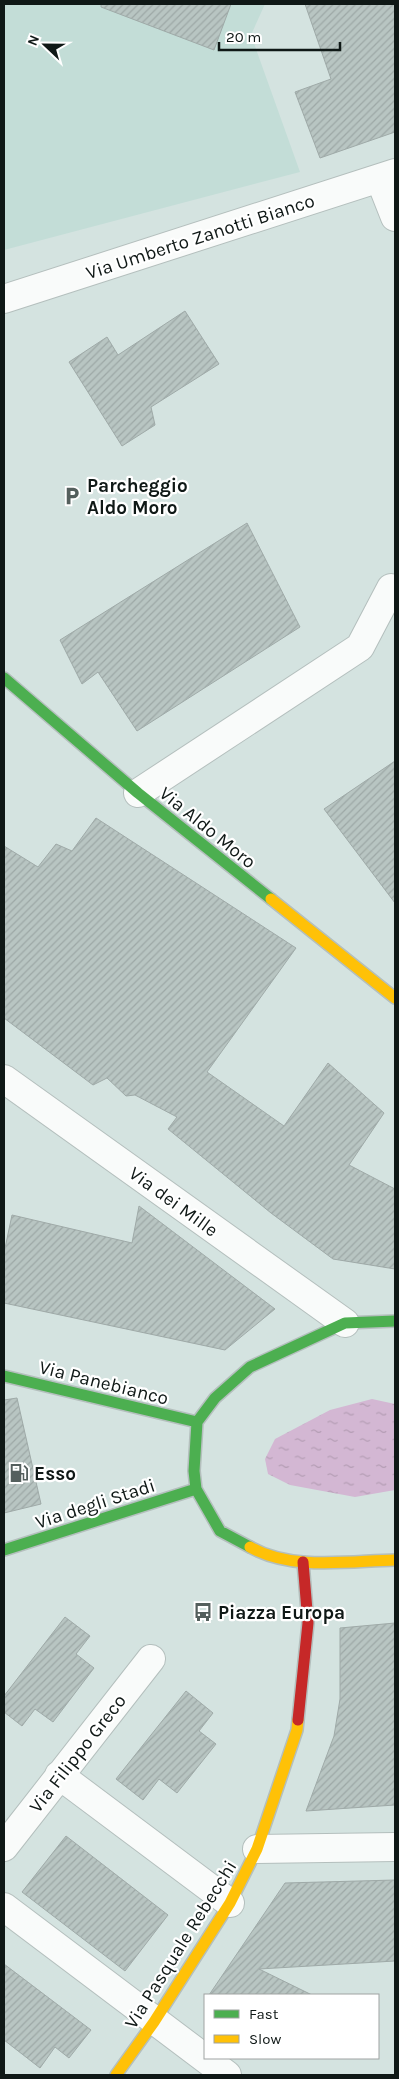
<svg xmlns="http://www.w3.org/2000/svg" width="399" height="2079" viewBox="0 0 399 2079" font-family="Karla,sans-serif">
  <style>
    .built { fill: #c3ddd7 }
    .water { fill: url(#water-ripples) }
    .building { fill: url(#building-hatch); stroke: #9faaa8 }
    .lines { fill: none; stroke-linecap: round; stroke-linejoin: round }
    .street-casing { stroke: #b4bfbd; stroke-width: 30 }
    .fast-casing { stroke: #b4bfbd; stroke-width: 14 }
    .slow-casing { stroke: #b4bfbd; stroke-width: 14 }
    .jam-casing { stroke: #b4bfbd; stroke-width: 14 }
    .street { stroke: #f9fbfa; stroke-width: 28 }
    .fast { stroke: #4caf50; stroke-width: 11 }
    .slow { stroke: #ffc107; stroke-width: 11 }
    .jam { stroke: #c62828; stroke-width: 11 }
    .labels { text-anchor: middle; stroke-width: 4.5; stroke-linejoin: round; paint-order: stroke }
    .street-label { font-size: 19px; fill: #0f1816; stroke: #fff }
    .poi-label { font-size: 19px; font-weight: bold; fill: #0f1816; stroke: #fff; text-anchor: start }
  </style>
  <defs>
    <pattern id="water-ripples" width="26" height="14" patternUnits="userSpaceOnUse" patternTransform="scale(1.25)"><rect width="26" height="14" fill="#d3b7d3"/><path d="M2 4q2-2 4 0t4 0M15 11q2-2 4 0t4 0" fill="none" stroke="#b49db4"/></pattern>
    <pattern id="building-hatch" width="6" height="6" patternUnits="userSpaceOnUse" patternTransform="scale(1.25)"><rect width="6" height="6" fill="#b8c5c2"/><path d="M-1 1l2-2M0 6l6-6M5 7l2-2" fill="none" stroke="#9da8a6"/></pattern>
  </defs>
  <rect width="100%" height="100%" fill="#d4e3e0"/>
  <!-- built -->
  <path class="built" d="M4 4H265L251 35 300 172 4 250Z"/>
  <!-- water -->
  <path class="water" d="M372 1399 395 1404V1490L355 1497 290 1485 268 1474 265 1459 275 1439 330 1410Z"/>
  <!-- building -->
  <path class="building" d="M101 4H231L214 50 101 7Z
    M305 4H395V132L320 158 295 92 331 79Z
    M185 311 219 364 151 407 155 425 122 446 69 362 107 337 118 355Z
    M247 523 300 627 137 731 98 672 82 684 60 640Z
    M395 761V903L324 809Z
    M96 818 296 948 207 1072 284 1126 328 1063 384 1113 349 1165 395 1189V1269L333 1259 271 1213 168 1129 177 1117 135 1095 126 1096 107 1078 93 1085 4 1018V846L38 867 56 844 72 851Z
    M139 1206 275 1309 225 1350 4 1303V1253L12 1215 132 1243Z
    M17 1398 41 1504 4 1513V1400Z
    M65 1617 90 1636 76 1654 94 1668 53 1722 35 1709 22 1726 4 1712V1696Z
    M395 1623V1805L306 1811 334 1736 340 1699V1628Z
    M186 1691 213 1713 199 1731 216 1744 177 1793 159 1779 143 1800 116 1779Z
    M66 1836 168 1915 125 1971 22 1892Z
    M395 1880V1961L259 1969 312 1995H209L285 1883Z
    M4 1964 91 2030 69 2058 55 2047 40 2068 4 2040Z"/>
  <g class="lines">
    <!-- street casing -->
    <g class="street-casing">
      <path id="street" d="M380 179 395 217
        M4 299 395 173
        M138 793 360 647 391 588 395 594
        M4 1079 345 1323
        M59 1775 230 1903
        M4 1847 151 1659
        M257 1849 395 1847
        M4 1907 227 2075"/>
    </g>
    <!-- fast casing -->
    <g class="fast-casing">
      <path id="fast" d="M4 678 138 793 271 899
        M4 1376 197 1422
        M250 1547 220 1531 196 1489 194 1471 197 1422 215 1398 250 1367 345 1323 395 1321
        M4 1550 196 1489"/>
    </g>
    <!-- slow casing -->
    <g class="slow-casing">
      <path id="slow" d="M271 899 395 998
        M250 1547C292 1571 349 1561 395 1560
        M116 2075 154 2022 230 1903 257 1849 297 1730 298 1720"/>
    </g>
    <!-- jam casing -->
    <g class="jam-casing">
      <path id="jam" d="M298 1720 308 1623 303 1562"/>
    </g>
    <!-- street -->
    <use href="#street" class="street"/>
    <!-- fast -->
    <use href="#fast" class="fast"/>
    <!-- slow -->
    <use href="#slow" class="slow"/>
    <!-- jam -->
    <use href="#jam" class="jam"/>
  </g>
  <!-- icons -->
  <defs>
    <g id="parking-bare" transform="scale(1.5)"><path d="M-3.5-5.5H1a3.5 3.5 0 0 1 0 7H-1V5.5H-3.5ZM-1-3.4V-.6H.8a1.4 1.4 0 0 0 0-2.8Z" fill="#545f5d" stroke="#fff" stroke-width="2.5" paint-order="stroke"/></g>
    <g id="fuel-bare" transform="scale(1.5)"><path d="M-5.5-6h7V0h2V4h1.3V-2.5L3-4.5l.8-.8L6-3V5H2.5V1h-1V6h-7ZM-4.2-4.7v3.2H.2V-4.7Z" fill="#545f5d" stroke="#fff" stroke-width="2.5" paint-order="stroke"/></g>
    <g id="bus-bare" transform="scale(1.5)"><path d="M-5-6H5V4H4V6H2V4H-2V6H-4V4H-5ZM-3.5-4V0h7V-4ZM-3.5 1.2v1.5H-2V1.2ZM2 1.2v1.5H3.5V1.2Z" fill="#545f5d" stroke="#fff" stroke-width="2.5" paint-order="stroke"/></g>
  </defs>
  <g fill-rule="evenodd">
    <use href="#parking-bare" x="72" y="496"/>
    <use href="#fuel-bare" x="19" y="1473"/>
    <use href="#bus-bare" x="203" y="1612"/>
  </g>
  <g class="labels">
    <!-- street labels -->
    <g class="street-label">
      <text transform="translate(200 236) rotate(-18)" y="7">Via Umberto Zanotti Bianco</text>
      <text transform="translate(208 827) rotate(39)" y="7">Via Aldo Moro</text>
      <text transform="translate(174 1201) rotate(36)" y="7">Via dei Mille</text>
      <text transform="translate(104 1382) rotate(14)" y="7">Via Panebianco</text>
      <text transform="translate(95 1503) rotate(-18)" y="7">Via degli Stadi</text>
      <text transform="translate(77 1753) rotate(-52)" y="7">Via Filippo Greco</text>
      <text transform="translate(180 1944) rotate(-58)" y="7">Via Pasquale Rebecchi</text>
    </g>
    <!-- poi labels -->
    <g class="poi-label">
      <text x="87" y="492">Parcheggio<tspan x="87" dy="22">Aldo Moro</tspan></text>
      <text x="34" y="1480">Esso</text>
      <text x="218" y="1619">Piazza Europa</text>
    </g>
  </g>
  <!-- border -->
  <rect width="399" height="2079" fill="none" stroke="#0f1816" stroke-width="10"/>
  <!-- legend -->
  <rect x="204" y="1994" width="175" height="65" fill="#ffffff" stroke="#9fa3a2"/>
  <rect x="214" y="2010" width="25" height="8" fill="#4caf50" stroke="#9fa3a2"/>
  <text x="249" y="2019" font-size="15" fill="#0f1816">Fast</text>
  <rect x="214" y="2035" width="25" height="8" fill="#ffc107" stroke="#9fa3a2"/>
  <text x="249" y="2044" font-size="15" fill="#0f1816">Slow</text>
  <!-- north arrow -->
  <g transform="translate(45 45) rotate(292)" stroke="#ffffff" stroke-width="4" paint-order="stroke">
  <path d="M0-4L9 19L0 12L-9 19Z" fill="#0f1816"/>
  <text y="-8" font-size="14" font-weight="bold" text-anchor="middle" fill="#0f1816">N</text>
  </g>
  <!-- scale -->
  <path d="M219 42v8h121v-8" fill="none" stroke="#0f1816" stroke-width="2.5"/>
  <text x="226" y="42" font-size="15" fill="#0f1816" stroke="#ffffff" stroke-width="4" paint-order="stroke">20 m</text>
</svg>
